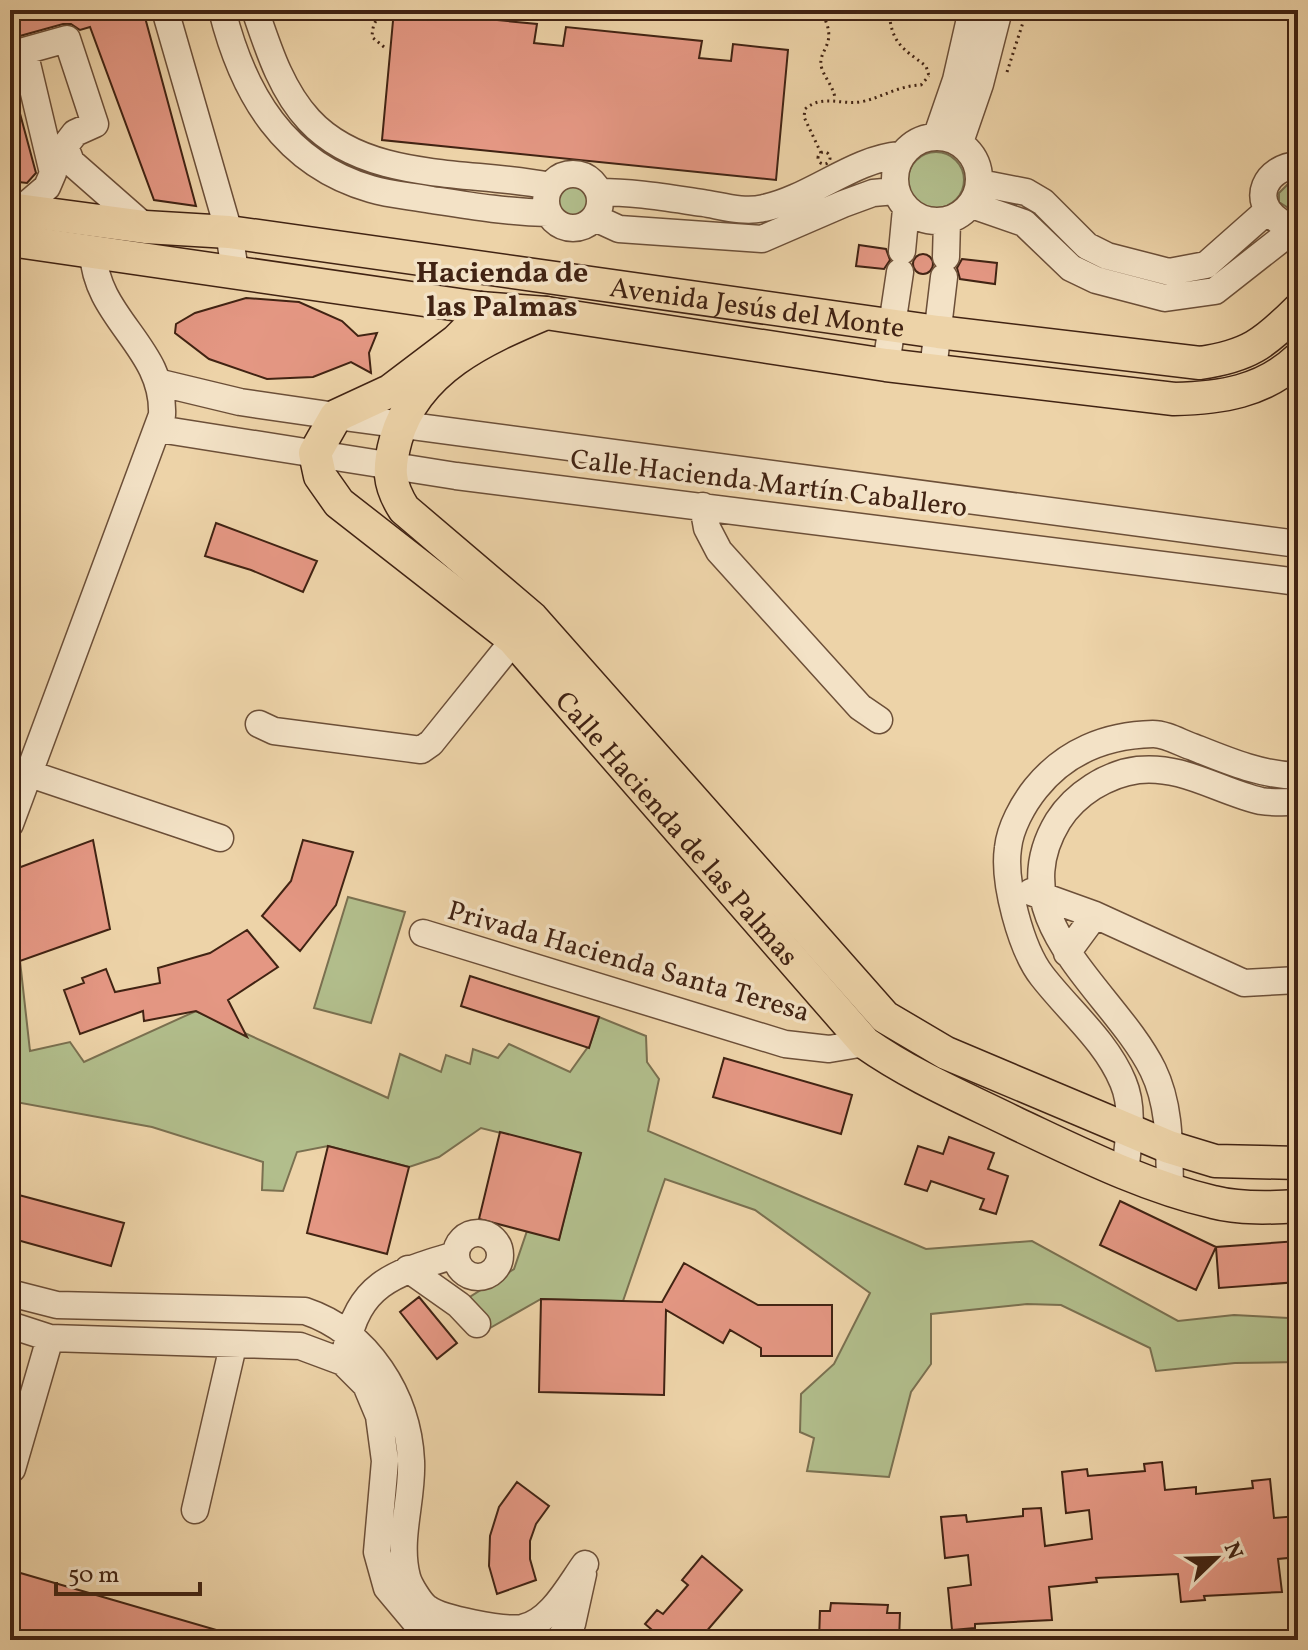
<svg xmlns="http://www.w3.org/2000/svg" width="1308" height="1650" viewBox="0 0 1308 1650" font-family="Vollkorn,serif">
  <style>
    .green { fill: #b2be8c; stroke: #7a7050; stroke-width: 2 }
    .building { fill: #e49783; stroke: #412313; stroke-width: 2 }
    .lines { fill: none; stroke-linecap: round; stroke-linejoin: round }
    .minor-casing { stroke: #6c4f38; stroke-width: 29 }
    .major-casing { stroke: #412313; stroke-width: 35 }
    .path { stroke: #412313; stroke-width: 3; stroke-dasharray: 2 4; stroke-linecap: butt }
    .minor { stroke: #f3e2c6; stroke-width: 26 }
    .major { stroke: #edd3a8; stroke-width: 32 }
    .labels { text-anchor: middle; stroke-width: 7; stroke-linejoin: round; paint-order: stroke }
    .street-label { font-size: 28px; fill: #412313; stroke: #f3e2c6 }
    .neighbourhood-label { font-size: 30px; font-weight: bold; fill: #412313; stroke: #f3e2c6 }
  </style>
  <rect width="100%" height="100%" fill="#edd3a8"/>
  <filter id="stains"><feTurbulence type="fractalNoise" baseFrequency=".0025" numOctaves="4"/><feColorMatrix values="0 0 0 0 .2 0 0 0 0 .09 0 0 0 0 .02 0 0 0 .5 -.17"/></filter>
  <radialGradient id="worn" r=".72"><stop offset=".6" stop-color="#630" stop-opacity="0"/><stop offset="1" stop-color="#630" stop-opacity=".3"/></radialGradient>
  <!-- green -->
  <path class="green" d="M908 180a28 28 0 1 1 56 0a28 28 0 1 1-56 0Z
    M1291 181H1298V209L1293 211 1279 202V193Z
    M554 206a19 19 0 1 1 38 0a19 19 0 1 1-38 0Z
    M348 897 405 912 371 1023 314 1008Z
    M10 934 20 961 30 1051 70 1042 84 1062 196 1011 388 1098 400 1054 441 1072 446 1055 470 1064 473 1049 498 1058 509 1044 570 1072 590 1044 599 1017 646 1036 647 1062 659 1079 648 1131 926 1249 1032 1241 1178 1321 1234 1315 1288 1318 1298 1314V1362L1235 1363 1156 1371 1150 1348 1061 1305 1027 1304 931 1314V1364L911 1392 889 1477 807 1471 814 1438 800 1432 801 1394 834 1364 870 1293 755 1210 665 1179 623 1301 541 1299 490 1328 465 1300 514 1269 527 1231 559 1239 581 1153 481 1128 439 1157 409 1167 328 1146 297 1152 283 1191 262 1190 263 1162 152 1127 10 1101Z"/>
  <!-- building -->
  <path class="building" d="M10 10H143L196 206 154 200 90 27 80 30 71 24H63L20 36 10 44Z
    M394 10 537 24 534 43 563 46 566 27 702 41 699 58 731 61 733 44 788 50 776 180 382 140Z
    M10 95H15L36 173 27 183 10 181Z
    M859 245 886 249 890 260 884 269 856 266Z
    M913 264a10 10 0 1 1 20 0a10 10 0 1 1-20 0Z
    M962 259 997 263 995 284 960 279 957 268Z
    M246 298 299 302 342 321 358 336 377 333 369 353 371 373 351 362 313 377 267 379 209 359 175 333 176 324 195 313Z
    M216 523 317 561 303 592 251 570 205 556Z
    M93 840 110 929 20 961 10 934V871Z
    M303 840 353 852 336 905 300 951 262 916 291 881Z
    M247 930 278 967 228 1000 247 1037 196 1011 144 1021 143 1011 80 1034 64 990 84 983 82 978 106 969 115 992 160 983 158 968 210 953Z
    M470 976 599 1017 589 1048 461 1006Z
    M724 1058 852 1095 841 1134 713 1097Z
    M500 1132 581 1153 559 1240 479 1219Z
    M949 1137 994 1153 988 1169 1008 1176 996 1214 980 1209 984 1199 931 1181 927 1191 905 1184 918 1146 943 1154Z
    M328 1146 409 1167 387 1254 307 1233Z
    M15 1194 124 1223 111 1266 10 1238Z
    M1120 1201 1216 1247 1196 1290 1100 1245Z
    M1298 1241V1282L1219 1288 1216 1247Z
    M684 1263 758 1305H832V1356H761V1348L730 1330 723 1343 666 1310 664 1395 539 1392 541 1299 662 1302Z
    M419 1297 457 1343 437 1359 400 1312Z
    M1162 1462 1165 1490 1196 1487V1494L1253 1488 1252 1481 1270 1479 1274 1518 1298 1516V1557L1278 1559 1282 1592 1204 1596 1205 1600 1181 1602 1178 1574 1096 1578 1097 1582 1049 1587 1052 1620 975 1624V1628L952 1630 948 1588 971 1585 968 1555 945 1558 941 1517 966 1515 967 1522 1023 1516V1509L1041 1508 1045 1546 1092 1539 1089 1510 1066 1513 1062 1472 1087 1469 1088 1476 1145 1471 1144 1464Z
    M517 1482 549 1506 536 1524 530 1541V1559L536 1580 497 1594 489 1566 490 1536 499 1507Z
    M702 1556 742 1590 699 1640H664L645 1624 657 1610 663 1614 688 1585 682 1580Z
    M17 1572 237 1636V1640H10V1598Z
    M831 1603 888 1605 887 1613H900L899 1640 841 1636 840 1640H819L820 1611H830Z"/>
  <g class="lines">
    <!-- minor casing -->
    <g class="minor-casing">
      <path id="minor" d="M165 10 229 232 235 271
        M222 10C243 94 284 164 371 189 391 195 412 196 432 200 471 206 508 212 548 213
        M255 10C268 48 281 90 309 120 367 183 473 170 549 186
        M937 135 956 80 972 10
        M895 179a42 42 0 1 1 84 0a42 42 0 1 1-84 0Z
        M960 142 980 84 999 10
        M546 201a27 27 0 1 1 54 0a27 27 0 1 1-54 0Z
        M980 183 1026 192 1043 202 1087 246 1107 256 1169 272 1206 265 1267 211
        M599 192C634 192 668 198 703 203 722 206 744 213 764 208 811 198 853 159 900 155
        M972 205 1024 223 1071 268 1096 280 1165 298 1215 291 1298 226
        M19 211 47 187 53 173 24 51 67 39 95 124 75 133 65 146 71 162 145 227
        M595 218 619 229 762 239 843 204 873 193 895 191
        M1279 221C1249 200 1266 167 1298 165
        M902 251 906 209
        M946 257 947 221
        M886 365 900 272
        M933 370 944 277
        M161 383 240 402 336 416 1298 544
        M159 429 456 476 1298 582
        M703 506 707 528 719 551 860 707 879 720
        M259 724 274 731 421 750 431 743 526 625
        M30 774 220 838
        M10 824 162 415C165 347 95 319 93 251
        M1031 892 1095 915 1244 983 1298 980
        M423 933 785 1044 829 1049 865 1043
        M1067 953 1095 915
        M1125 1173C1128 1143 1135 1110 1123 1082 1106 1041 1069 1011 1042 976 1021 949 1003 882 1008 848 1010 828 1023 804 1036 788 1065 752 1106 735 1153 734 1166 734 1181 743 1193 747 1228 761 1261 775 1298 776
        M1170 1189C1169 1149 1171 1107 1153 1070 1114 991 998 920 1058 821 1075 794 1107 774 1138 770 1183 765 1220 792 1261 801 1273 803 1286 802 1298 802
        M456 1255a22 22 0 1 1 44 0a22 22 0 1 1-44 0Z
        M408 1269 459 1305 477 1324
        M10 1293 57 1305 305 1311C368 1332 408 1396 411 1461 413 1499 397 1539 407 1577 409 1585 420 1603 427 1608 441 1619 504 1631 522 1628 551 1622 569 1586 585 1564
        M10 1325 50 1338 300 1346 343 1362 366 1385 379 1416 385 1461 377 1552 387 1588 418 1625 459 1640
        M346 1349C358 1282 396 1273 455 1255
        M12 1469 50 1338
        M195 1510 233 1346
        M558 1640 572 1624 583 1574"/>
    </g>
    <!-- major casing -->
    <g class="major-casing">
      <g id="major">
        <path id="s1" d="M10 209 145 227 229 232 938 332 1200 363C1248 356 1264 344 1298 310"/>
        <path d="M10 240 480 308 546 313 886 365 1174 399C1220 398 1263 392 1298 359"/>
        <path id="s2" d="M480 308 470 327 456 341 390 391 336 416 315 453 320 476 339 503 513 639 865 1043C912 1076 964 1098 1015 1123 1079 1153 1144 1186 1213 1202 1240 1209 1270 1208 1298 1206"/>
        <path d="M546 313C484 339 416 369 396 439 388 468 388 484 404 509L532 618 885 1017 946 1053 1169 1147 1215 1161 1298 1163"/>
      </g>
    </g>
    <!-- path -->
    <path class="path" d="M820 10C842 46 815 49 822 69 826 80 833 86 835 98
      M889 10C891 43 902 48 926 66L929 76
      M384 47 372 37C373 20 377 17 392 10
      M1007 72 1027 10
      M818 158a6 6 0 1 1 12 0a6 6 0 1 1-12 0Z
      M821 153 804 117 805 109C823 94 840 105 860 102 882 98 896 86 921 85L929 76"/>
    <!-- minor -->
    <use href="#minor" class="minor"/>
    <!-- major -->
    <use href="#major" class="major"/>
  </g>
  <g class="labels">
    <!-- street labels -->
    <g class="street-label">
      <text dy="10" stroke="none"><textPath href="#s1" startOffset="754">Avenida Jesús del Monte</textPath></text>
      <text transform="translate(769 482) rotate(7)" y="10">Calle Hacienda Martín Caballero</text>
      <text dy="10" stroke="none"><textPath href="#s2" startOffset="754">Calle Hacienda de las Palmas</textPath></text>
      <text transform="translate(629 960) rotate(16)" y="10">Privada Hacienda Santa Teresa</text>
    </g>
    <!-- neighbourhood labels -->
    <g class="neighbourhood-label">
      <text x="502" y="282">Hacienda de<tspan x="502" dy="34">las Palmas</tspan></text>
    </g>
  </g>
  <!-- margin -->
  <rect width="1308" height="1650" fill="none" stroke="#edd3a8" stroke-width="40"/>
  <rect x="12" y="12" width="1284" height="1626" fill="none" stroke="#412313" stroke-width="4"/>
  <rect x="20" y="20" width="1268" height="1610" fill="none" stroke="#412313" stroke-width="2"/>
  <!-- north arrow -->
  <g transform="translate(1216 1558) rotate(67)" stroke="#f3e2c6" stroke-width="6" paint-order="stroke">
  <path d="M0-6L14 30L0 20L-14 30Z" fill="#412313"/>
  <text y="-12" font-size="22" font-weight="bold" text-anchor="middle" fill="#412313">N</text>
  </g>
  <!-- scale -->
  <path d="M56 1582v12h144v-12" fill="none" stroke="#412313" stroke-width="4"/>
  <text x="68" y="1582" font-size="24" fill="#412313" stroke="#f3e2c6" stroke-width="6" paint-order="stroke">50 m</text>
  <rect width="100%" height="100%" filter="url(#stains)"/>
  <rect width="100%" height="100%" fill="url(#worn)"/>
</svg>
